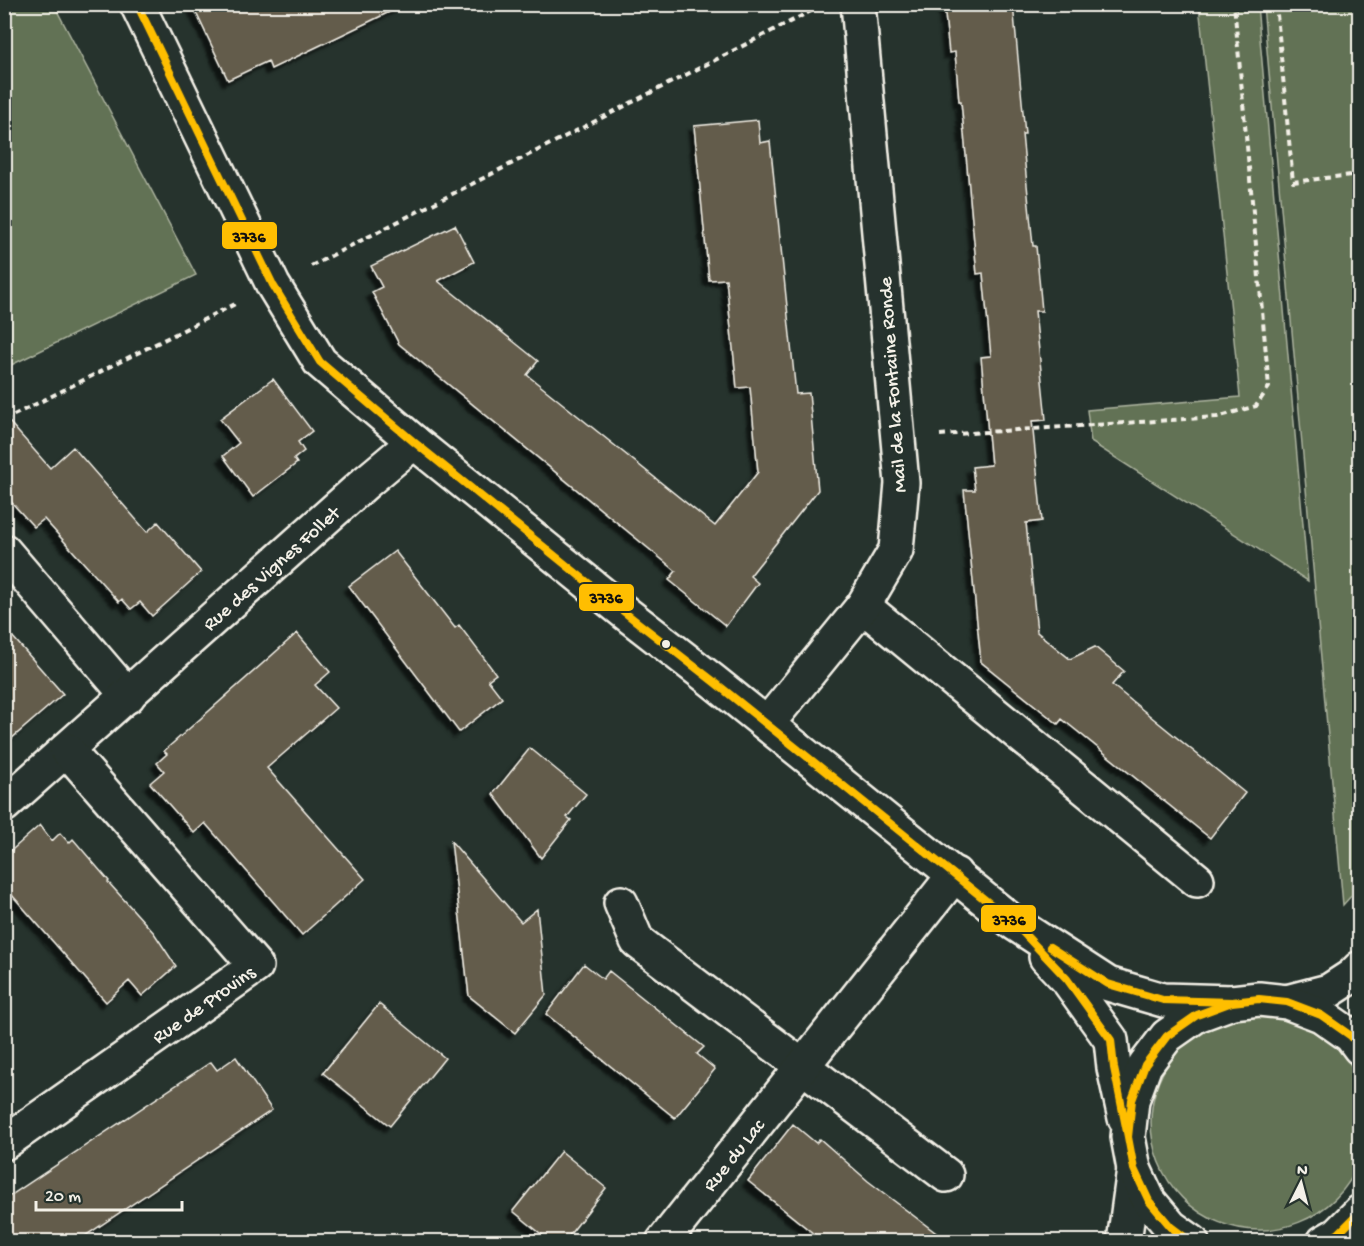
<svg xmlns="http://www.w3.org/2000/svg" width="1364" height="1246" viewBox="0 0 1364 1246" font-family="'Gochi Hand',sans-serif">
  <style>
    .green { fill: #627254; stroke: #abb29e; stroke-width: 1.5 }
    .building { fill: #645c4c; stroke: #f4f1e8; stroke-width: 1.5; filter: url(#shadow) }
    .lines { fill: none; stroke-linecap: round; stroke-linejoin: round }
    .minor-casing { stroke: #f4f1e8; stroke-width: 38 }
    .path { stroke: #f4f1e8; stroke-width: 4; stroke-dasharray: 6 4.5; stroke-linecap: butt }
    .minor { stroke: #26332d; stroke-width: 33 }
    .bus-1-casing { stroke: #26332d; stroke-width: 12 }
    .bus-1 { stroke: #ffbe01; stroke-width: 8 }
    .bus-dot { fill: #f4f1e8; stroke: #26332d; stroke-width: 2 }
    .labels { text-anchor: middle; stroke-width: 4.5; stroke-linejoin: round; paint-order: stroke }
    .street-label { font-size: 20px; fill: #f4f1e8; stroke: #26332d }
    .line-badge { stroke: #26332d; stroke-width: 2 }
    .pale-badge-label { font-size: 16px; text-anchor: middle; font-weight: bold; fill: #111 }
  </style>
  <defs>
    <filter id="shadow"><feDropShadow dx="-5.5" dy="5.5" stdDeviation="1.5" flood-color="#0009"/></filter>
  </defs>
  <rect width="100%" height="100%" fill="#26332d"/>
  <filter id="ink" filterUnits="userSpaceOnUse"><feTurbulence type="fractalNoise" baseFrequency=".0167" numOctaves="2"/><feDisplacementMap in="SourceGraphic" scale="12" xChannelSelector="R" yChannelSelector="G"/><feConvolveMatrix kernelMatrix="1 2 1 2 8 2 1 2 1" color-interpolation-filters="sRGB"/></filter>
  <g filter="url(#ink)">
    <!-- green -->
    <path class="green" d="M5 4 54 5 196 275 5 368Z
      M1199 5H1257L1308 581 1091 442 1087 410 1240 397Z
      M1263 5H1359L1360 886 1343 905Z
      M1151 1122a108 108 0 1 1 216 0a108 108 0 1 1-216 0Z"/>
    <!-- building -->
    <path class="building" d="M192 4H406L271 69 268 61 228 80Z
      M944 4H1013L1025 134H1022L1033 246H1036L1042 311H1035L1046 420 1032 421 1042 521 1026 523 1037 632 1070 659 1095 647 1124 671 1112 685 1245 793 1210 838 1062 719 1058 724 981 662 964 490H975L972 467 991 465 981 357 991 356 983 273 977 274 961 101H959L955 52 949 53Z
      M758 120 760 143 770 141 796 394 809 393 818 490 750 576 758 583 726 626 669 580 676 571 399 344 372 292 382 287 371 266 455 225 474 262 438 281 538 361 527 375 715 526 758 472 750 387 737 388 726 279 709 280 694 126Z
      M273 379 312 431 298 442 304 451 294 459 297 463 253 497 223 456 239 443 220 419Z
      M4 416 50 468 73 447 147 532 158 522 201 572 152 616 140 602 131 609 122 599 119 602 44 519 34 527 4 494Z
      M395 551 455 628 459 625 496 674 488 680 502 698 459 732 349 586Z
      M4 627 63 694 4 745Z
      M297 633 330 672 315 685 336 708 267 768 365 879 302 935 205 823 194 833 150 783 164 771 157 763 167 754 164 751Z
      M530 748 586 794 567 817 571 820 541 858 493 794Z
      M40 825 52 841 60 833 69 843 73 839 109 881 108 882 154 933 176 966 142 996 129 981 106 1002 4 886V857Z
      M451 841 521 922 537 909 546 995 515 1033 469 996Z
      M584 964 603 979 609 971 704 1047 697 1054 715 1069 675 1118 546 1014Z
      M379 1004 445 1058 390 1126 323 1073Z
      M236 1057 272 1110 76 1242H4V1200L211 1062 217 1070Z
      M793 1124 816 1143 820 1139 868 1181 948 1242H824L748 1181Z
      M561 1151 606 1188 564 1242H551L513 1211Z"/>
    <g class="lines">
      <!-- minor casing -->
      <g class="minor-casing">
        <g id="minor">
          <path d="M137 4 273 285 320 362 414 442 628 615 713 681 1014 923 1108 984 1163 1000 1232 1002"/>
          <path d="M4 551 128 696"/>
          <path d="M863 606 1197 880"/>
          <path d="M767 724 863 606 896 550 902 483 858 4"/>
          <path id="s1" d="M4 805 365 483 414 442"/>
          <path d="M621 903 637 941 946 1175"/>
          <path d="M1046 957 1067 979 1111 1040 1114 1068 1125 1118"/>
          <path d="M1287 1002 1329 991 1352 976 1360 968"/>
          <path id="s2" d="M4 1143 256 966 67 750"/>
          <path id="s3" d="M663 1242 955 874"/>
          <path d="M1124 1242 1134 1169"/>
          <path d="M1192 1242 1171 1227 1149 1201 1134 1169 1128 1137 1132 1100 1145 1065 1167 1036 1197 1015 1232 1002 1259 999 1287 1002 1321 1015 1351 1036 1360 1048"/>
          <path d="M1324 1242 1338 1234 1360 1212"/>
        </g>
      </g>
      <!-- path -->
      <path class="path" d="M1276 4 1293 182 1360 174
        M311 266 817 8
        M4 420 235 304
        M940 435 1217 417 1256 406 1269 387 1234 4"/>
      <!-- minor -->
      <use href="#minor" class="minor"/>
      <!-- bus-1 casing -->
      <g class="bus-1-casing">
        <path id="bus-1" d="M137 4 273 285 320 362 414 442 628 615 713 681 1014 923 1067 979 1111 1040 1114 1068 1128 1137
          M1050 947 1108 984 1163 1000 1232 1002
          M1191 1242 1171 1227 1149 1201 1134 1169 1128 1137 1132 1100 1145 1065 1167 1036 1197 1015 1232 1002 1259 999 1287 1002 1321 1015 1351 1036 1360 1047
          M1325 1242 1338 1234 1360 1212"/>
      </g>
      <!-- bus-1 -->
      <use href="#bus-1" class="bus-1"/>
    </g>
  </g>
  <!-- markers -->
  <circle class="bus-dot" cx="666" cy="644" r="5"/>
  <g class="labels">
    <!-- street labels -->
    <g class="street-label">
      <text transform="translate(891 385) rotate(-94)" y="7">Mail de la Fontaine Ronde</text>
      <text dy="7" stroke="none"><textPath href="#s1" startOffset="357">Rue des Vignes Follet</textPath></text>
      <text dy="7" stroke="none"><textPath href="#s2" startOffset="243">Rue de Provins</textPath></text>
      <text dy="7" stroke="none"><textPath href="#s3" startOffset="112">Rue du Lac</textPath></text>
    </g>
  </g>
  <g class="line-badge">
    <rect x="221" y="221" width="57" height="29" rx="6" fill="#ffbe01"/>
    <rect x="578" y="583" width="57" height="29" rx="6" fill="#ffbe01"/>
    <rect x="980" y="904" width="57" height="29" rx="6" fill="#ffbe01"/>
  </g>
  <g class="pale-badge-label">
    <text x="249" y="242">3736</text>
    <text x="606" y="603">3736</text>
    <text x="1009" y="925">3736</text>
  </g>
  <!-- margin -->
  <rect width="1364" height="1246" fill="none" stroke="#26332d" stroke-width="24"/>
  <rect x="12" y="12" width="1340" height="1222" fill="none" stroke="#f4f1e8" stroke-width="2" filter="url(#ink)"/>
  <!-- north arrow -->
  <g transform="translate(1301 1183) rotate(6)" stroke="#26332d" stroke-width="4.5" paint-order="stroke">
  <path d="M0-4.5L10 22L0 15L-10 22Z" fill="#f4f1e8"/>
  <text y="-9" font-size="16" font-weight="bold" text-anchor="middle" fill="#f4f1e8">N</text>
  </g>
  <!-- scale -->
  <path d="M36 1201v9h146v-9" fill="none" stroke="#f4f1e8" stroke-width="3"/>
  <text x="45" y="1201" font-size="18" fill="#f4f1e8" stroke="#26332d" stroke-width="4.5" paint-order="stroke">20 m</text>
</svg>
